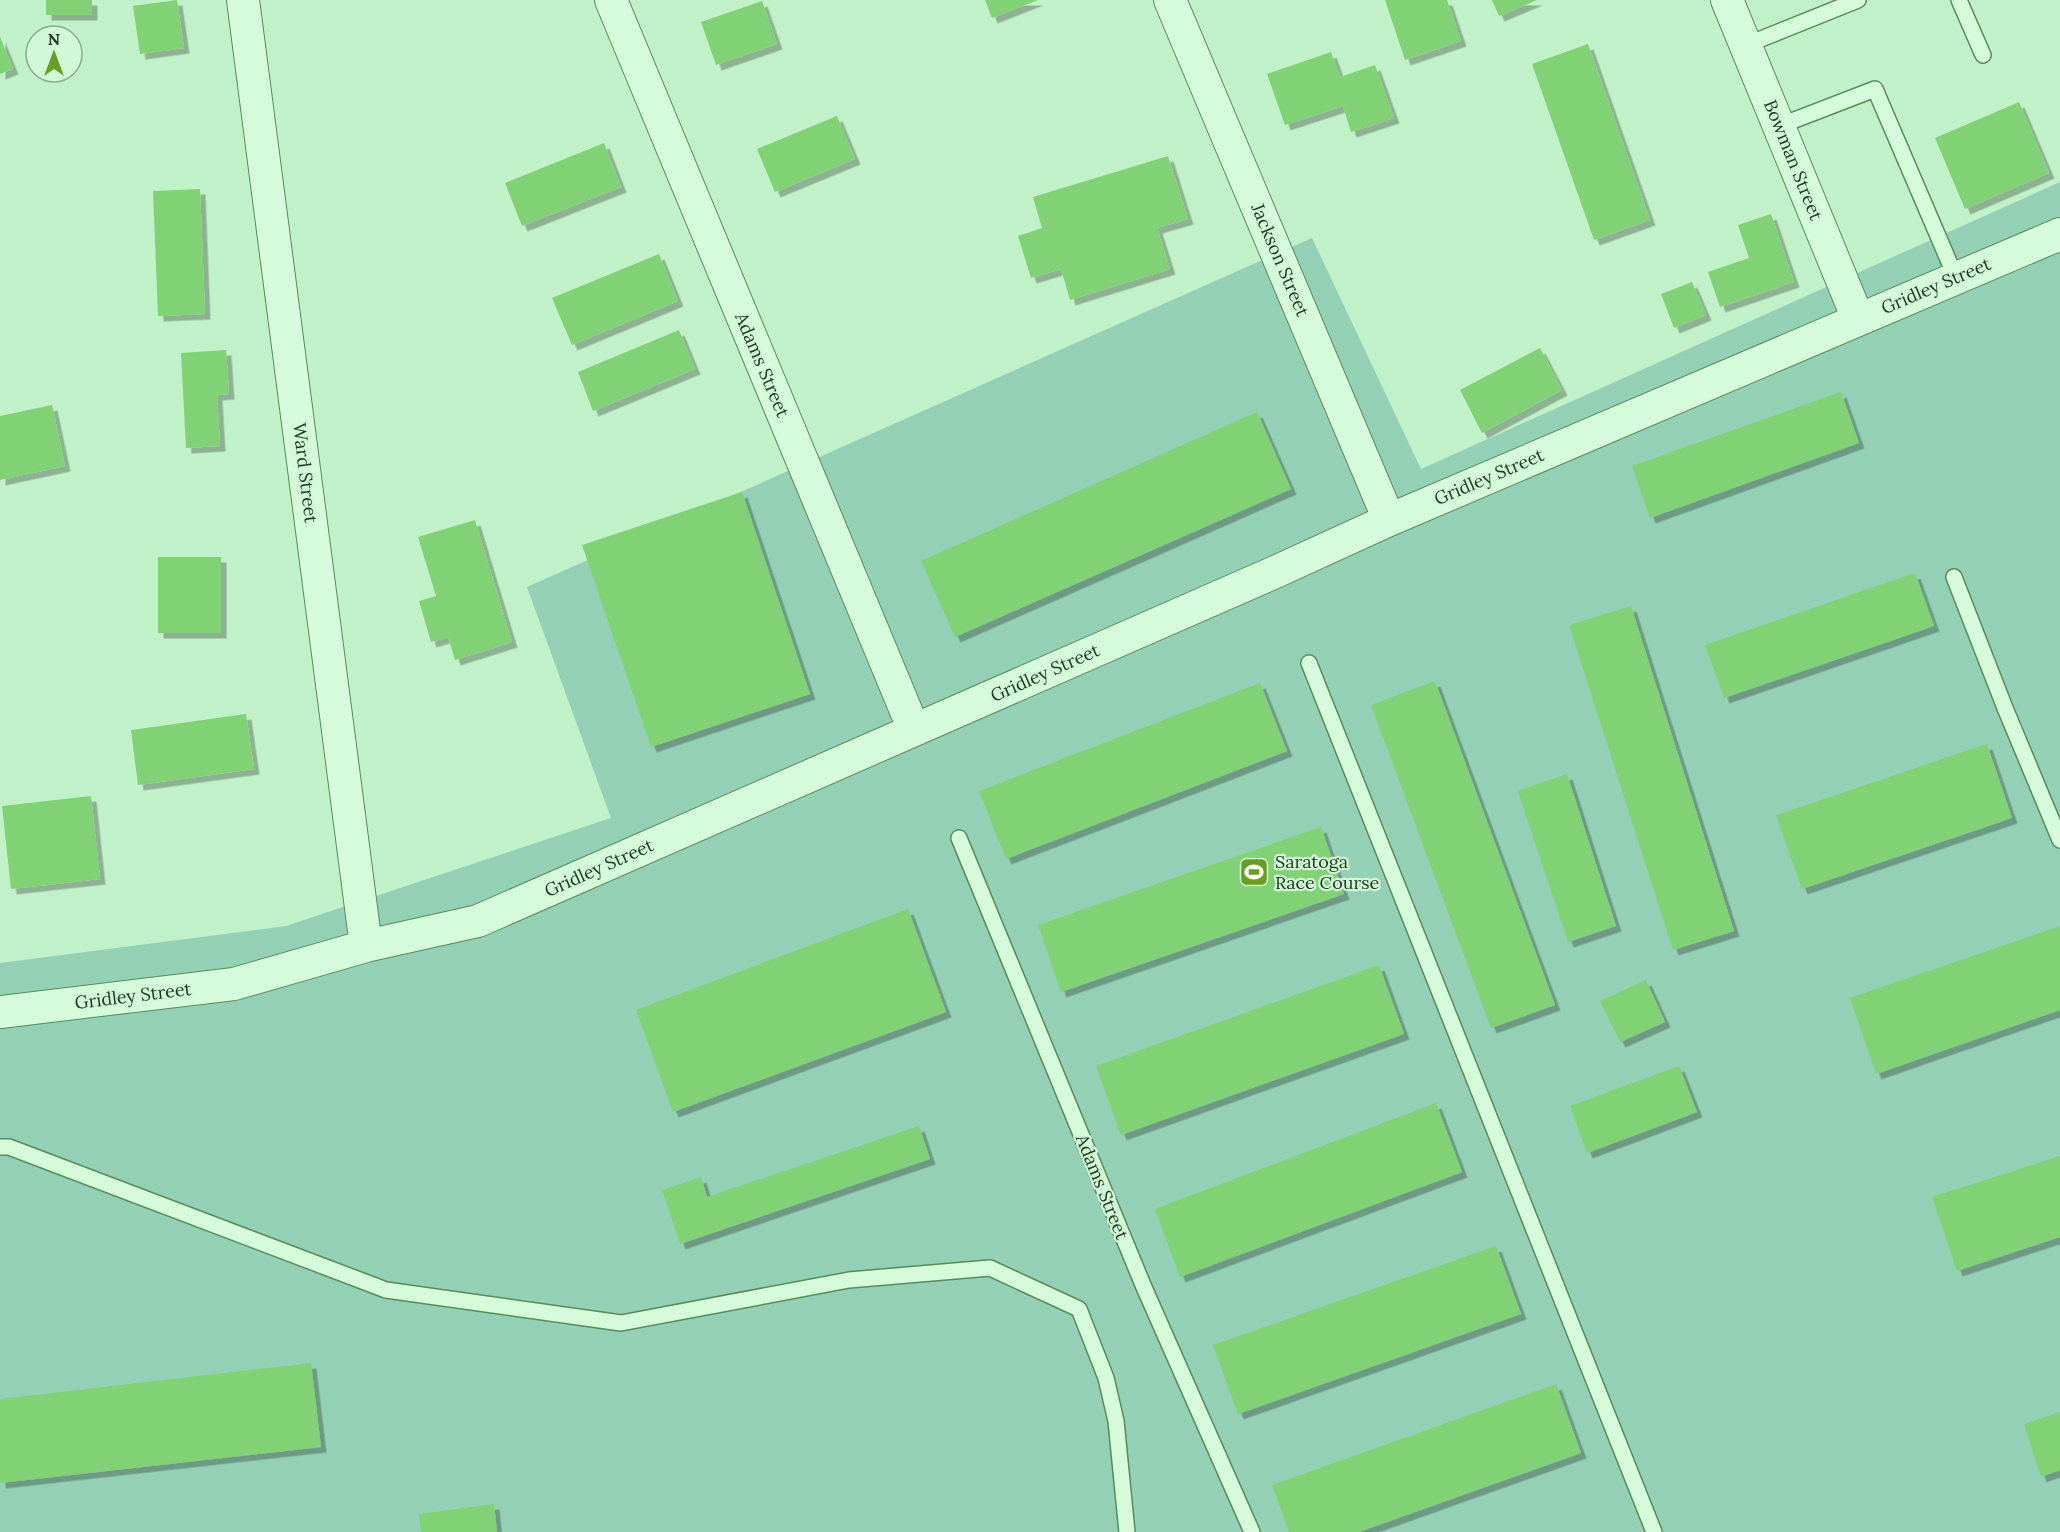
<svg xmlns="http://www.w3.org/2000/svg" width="2060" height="1532" viewBox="0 0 2060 1532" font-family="Lora,serif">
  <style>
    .green { fill: #94d0b6 }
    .building { fill: #80d274; filter: url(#shadow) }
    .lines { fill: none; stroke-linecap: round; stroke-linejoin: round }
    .lane-casing { stroke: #588c57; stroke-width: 18 }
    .street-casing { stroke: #588c57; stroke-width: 34 }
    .lane { stroke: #d5fbdb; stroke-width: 15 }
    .street { stroke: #d5fbdb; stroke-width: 32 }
    .labels { text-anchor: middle; stroke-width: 4.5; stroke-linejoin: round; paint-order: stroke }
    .street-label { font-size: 18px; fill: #1e3a1c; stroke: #d1f8d7 }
    .poi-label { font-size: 18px; fill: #1e3a1c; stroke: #d1f8d7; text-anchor: start }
  </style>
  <defs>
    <filter id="shadow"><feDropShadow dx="5.5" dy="5.5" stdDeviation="0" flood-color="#0004"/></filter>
  </defs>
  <rect width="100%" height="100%" fill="#c1f1c8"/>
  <!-- green -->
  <path class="green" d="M2060 182V1532H0V963L286 926 611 818 527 587 1312 238 1421 469Z"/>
  <!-- building -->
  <path class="building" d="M46 0H92V15H46Z
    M177 0 184 48 140 54 133 6Z
    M985 0H1038L992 18Z
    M1385 0H1447L1461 41 1405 60Z
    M1492 0H1537L1499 16Z
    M762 1 777 44 716 65 701 22Z
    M0 37 13 69 0 74Z
    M1588 44 1650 220 1594 240 1532 64Z
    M1331 52 1340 77 1375 65 1394 118 1351 132 1343 106 1285 125 1267 74Z
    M2019 102 2049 173 1965 209 1935 138Z
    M837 116 855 159 775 192 757 149Z
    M604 143 621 187 522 226 505 183Z
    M1168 156 1188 219 1157 228 1170 269 1070 300 1061 269 1031 278 1018 236 1042 228 1033 197Z
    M200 189 205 314 158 316 153 191Z
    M1771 214 1794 282 1720 307 1708 272 1749 258 1738 225Z
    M659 254 678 301 572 345 552 298Z
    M1692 282 1706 315 1674 328 1661 294Z
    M679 330 695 369 593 411 578 372Z
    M1540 348 1562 390 1482 433 1460 390Z
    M226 350 229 394 217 395 220 446 186 448 181 353Z
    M1841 392 1859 443 1650 518 1632 466Z
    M52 405 65 466 0 480V416Z
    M1257 412 1291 489 955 637 921 561Z
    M742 492 810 694 651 747 582 545Z
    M475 520 512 642 455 660 448 637 431 642 419 601 436 596 418 537Z
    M158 557H221V633H158Z
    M1915 573 1934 626 1724 698 1705 645Z
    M1631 606 1734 931 1673 950 1569 625Z
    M1435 681 1555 1005 1491 1028 1371 705Z
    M1260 683 1287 751 1006 859 979 791Z
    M246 714 254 769 138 785 131 730Z
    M1987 744 2012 818 1802 889 1776 815Z
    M1567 774 1616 926 1568 942 1518 791Z
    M91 796 100 879 11 889 2 806Z
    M1321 827 1344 894 1061 992 1038 925Z
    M908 909 946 1012 673 1112 636 1010Z
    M2060 926V1010L1876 1074 1850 998Z
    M1379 965 1404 1034 1121 1135 1096 1066Z
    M1646 980 1665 1022 1620 1042 1600 1001Z
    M1679 1066 1697 1112 1587 1153 1570 1106Z
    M1436 1103 1462 1172 1180 1277 1155 1209Z
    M919 1126 930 1159 680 1244 662 1190 701 1177 707 1197Z
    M2060 1156V1237L1957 1271 1932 1197Z
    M1496 1246 1521 1314 1238 1414 1213 1345Z
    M311 1363 321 1447 0 1483V1399Z
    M1556 1384 1581 1453 1359 1532H1289L1272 1485Z
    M2060 1412V1470L2041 1477 2024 1424Z
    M494 1504 497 1532H421L419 1514Z"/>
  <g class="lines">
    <!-- lane casing -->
    <g class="lane-casing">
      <path id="lane" d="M1959 0 1983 55
        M1746 45 1858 0
        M1779 126 1875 89 1956 278
        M1954 577 2005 708 2060 840
        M1309 663 1654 1532
        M959 838 1143 1285 1252 1532
        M0 1147H9L386 1290 621 1323 849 1280 990 1268 1079 1309 1106 1378 1116 1421 1127 1532"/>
    </g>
    <!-- street casing -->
    <g class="street-casing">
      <path id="street" d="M243 0 366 946
        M611 0 914 730
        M1170 0 1389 520
        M1727 0 1858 319
        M0 1012 234 984 366 946 478 921 1273 573 1389 520 2060 234"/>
    </g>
    <!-- lane -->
    <use href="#lane" class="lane"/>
    <!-- street -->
    <use href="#street" class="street"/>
  </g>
  <!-- icons -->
  <defs>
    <g id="stadium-square" transform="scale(1.5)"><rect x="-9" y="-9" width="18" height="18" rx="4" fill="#689f23" stroke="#d1f8d7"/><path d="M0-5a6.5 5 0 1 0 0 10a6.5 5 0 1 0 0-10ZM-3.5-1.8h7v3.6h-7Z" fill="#fff"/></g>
  </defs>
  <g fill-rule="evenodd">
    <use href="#stadium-square" x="1254" y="872"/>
  </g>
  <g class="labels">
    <!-- street labels -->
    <g class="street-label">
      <text transform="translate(1793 160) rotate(68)" y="6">Bowman Street</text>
      <text transform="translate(1280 260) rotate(67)" y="6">Jackson Street</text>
      <text transform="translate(1936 286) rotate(-23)" y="6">Gridley Street</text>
      <text transform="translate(762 365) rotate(67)" y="6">Adams Street</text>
      <text transform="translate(305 473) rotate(83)" y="6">Ward Street</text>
      <text transform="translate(1489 477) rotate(-23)" y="6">Gridley Street</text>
      <text transform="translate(1045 673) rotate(-24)" y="6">Gridley Street</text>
      <text transform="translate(599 868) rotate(-24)" y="6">Gridley Street</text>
      <text transform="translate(133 996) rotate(-7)" y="6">Gridley Street</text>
      <text transform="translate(1102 1187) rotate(68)" y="6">Adams Street</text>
    </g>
    <!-- poi labels -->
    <g class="poi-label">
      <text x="1275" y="868">Saratoga<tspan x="1275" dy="21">Race Course</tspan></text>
    </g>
  </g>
  <!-- north arrow -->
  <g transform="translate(54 54)"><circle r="28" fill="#d1f8d7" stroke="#89ac8c" stroke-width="1.5"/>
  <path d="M0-4.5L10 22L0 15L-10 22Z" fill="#689f23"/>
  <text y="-9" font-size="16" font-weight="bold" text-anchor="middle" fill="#1e3a1c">N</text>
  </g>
</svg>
